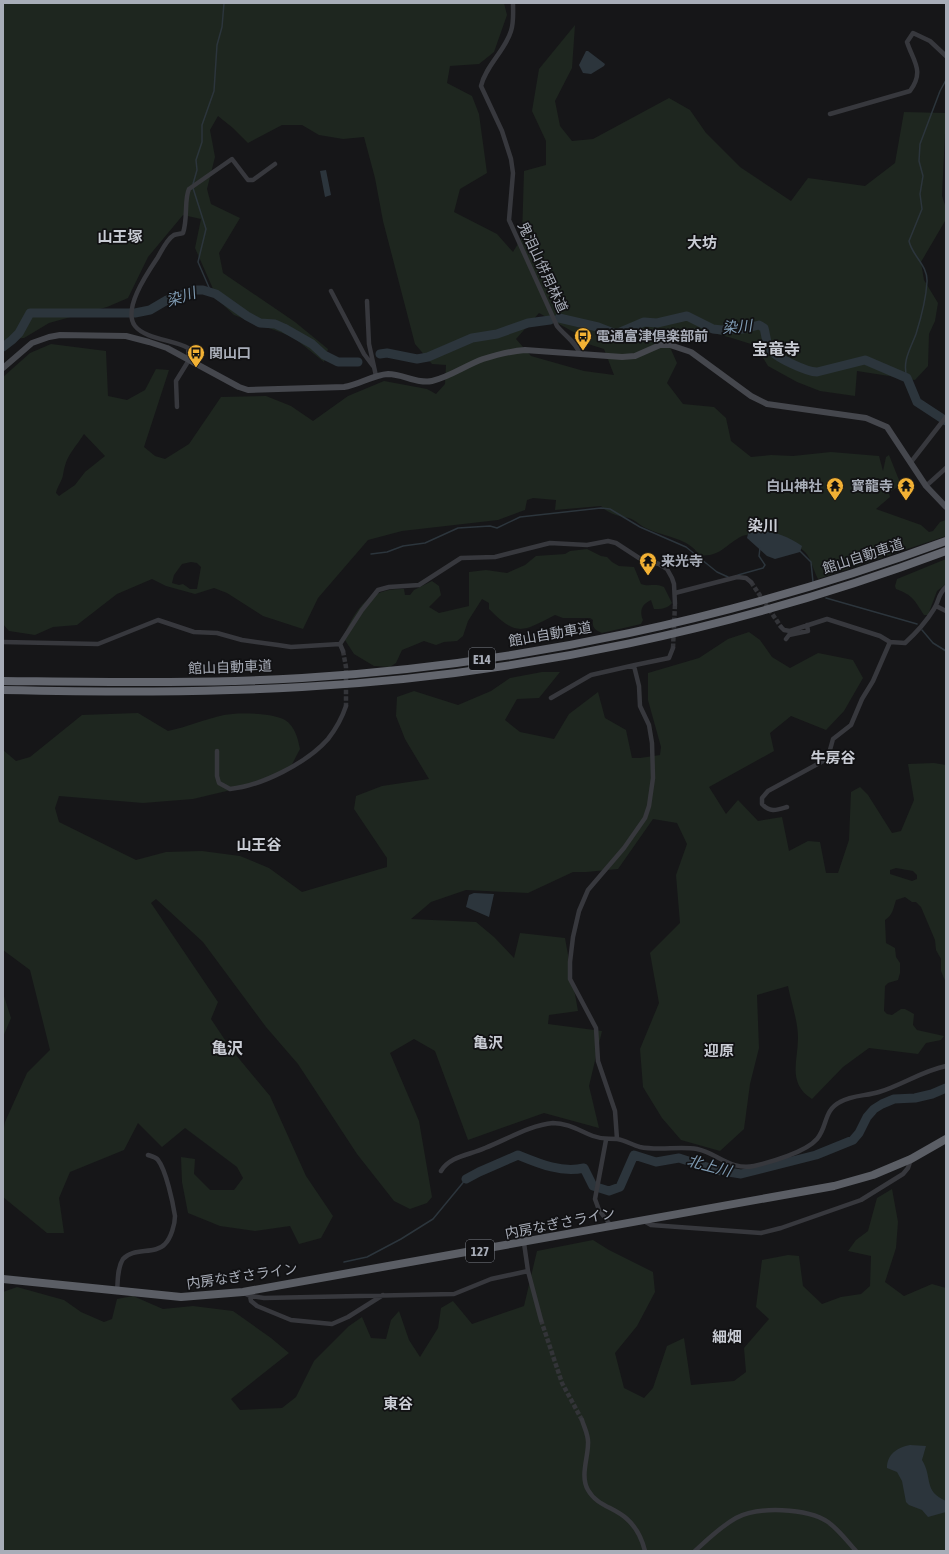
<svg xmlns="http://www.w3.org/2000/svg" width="949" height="1554" viewBox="0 0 949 1554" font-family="'Asap Condensed','Noto Sans JP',sans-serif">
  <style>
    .green { fill: #1e261f; fill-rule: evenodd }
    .water { fill: #2c353c }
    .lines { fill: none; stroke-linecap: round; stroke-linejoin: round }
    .stream { stroke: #2c353c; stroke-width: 1.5 }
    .river { stroke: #2c353c; stroke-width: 9 }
    .minor-tunnel { stroke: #333438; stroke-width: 4.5; stroke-dasharray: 4.5 2; stroke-linecap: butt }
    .minor { stroke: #37383d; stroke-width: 4.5 }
    .secondary { stroke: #45474d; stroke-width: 6 }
    .trunk { stroke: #5b5e65; stroke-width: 8 }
    .motorway { stroke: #63666e; stroke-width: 8 }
    .labels { text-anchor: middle; stroke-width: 3.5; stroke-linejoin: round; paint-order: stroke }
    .shield { fill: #111113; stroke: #7b7e86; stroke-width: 1 }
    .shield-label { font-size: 13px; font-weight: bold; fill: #a8adb8 }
    .street-label { font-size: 14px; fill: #a8adb8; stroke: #111113 }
    .poi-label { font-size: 14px; font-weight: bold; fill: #a8adb8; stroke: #111113; text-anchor: start }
    .neighbourhood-label { font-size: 15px; font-weight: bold; fill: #c9ccd4; stroke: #111113 }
    .water-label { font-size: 15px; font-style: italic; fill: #7f9bb3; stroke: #111113 }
    .quarter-label { font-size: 16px; font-weight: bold; fill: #c9ccd4; stroke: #111113 }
  </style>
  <rect width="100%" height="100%" fill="#161618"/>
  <!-- green -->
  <path class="green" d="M3 3H504L507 15 494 52 479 64 450 66 447 83 472 96 479 114 487 173 460 189 454 212 497 234 513 252 522 237 524 171 546 165V141L532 111 539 69 575 25 572 68 555 101 560 126 572 141 593 139 669 98 690 110 706 133 740 167 791 201 808 178 865 186 895 163 904 112 946 113 942 196 946 208 945 221 921 262 924 280 938 303 935 321 929 334 928 366 915 380 857 371 855 396 820 391 797 382 768 366 755 345C728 338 692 321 665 336L677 363 667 383 683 404 714 407 726 418 731 441 751 457 771 455 793 456 831 452 879 456 883 471 886 457 889 455 901 485 891 491 887 485 890 497 876 509 921 525 929 532 933 531 940 522 946 520V536L818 579C813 570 812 560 805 552 796 542 754 530 742 536 725 545 719 558 699 555 689 538 665 537 648 529 642 527 635 520 629 518 618 516 609 514 601 506L555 510 556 500 533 498 527 500 525 510 498 520 402 531 368 540 318 598 303 629 263 616 227 593 214 588 195 594 166 586 152 579 117 594 77 625 53 627 35 635 9 631 3 624V377L30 353 51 344 106 351 108 396 127 400 145 390 156 369 169 370 144 447 155 456 165 459 189 444 221 397 266 396 291 406 313 421 348 396 384 381 427 389 436 394 445 384 446 365 432 364 415 344 383 221 375 178 364 137 343 139 319 135 302 125H282L248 143 233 128 218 116 210 130 215 157 207 189 211 204 240 218 219 253 223 273 295 322 328 349 324 362 293 337 234 315 218 300 195 248 201 219 183 215 148 257 128 298 107 307 49 323 24 338 3 340ZM539 313 579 335 588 344 604 349 614 375 584 371 531 356 516 339ZM84 434 105 456 85 472 75 485 59 496 56 493C57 487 62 481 63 475 66 455 73 451 84 434ZM191 562 197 563 201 567 197 589H190L183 584 179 585 172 583 174 575 182 564Z
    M587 549 601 556 607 557 612 562 619 566 634 567 641 584C648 587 655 583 664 587L672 603C667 609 661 609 654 609L651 600C642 604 639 611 643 620L641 624 602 633C595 630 592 628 593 620L590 618H563L555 615C522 632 517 637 489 609V603L482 599 468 621 463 636 457 641 444 642 436 645 424 641 412 646 402 650 396 663 390 667 374 666 354 654 343 637C357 607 369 588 404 589L405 595H410L414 590 432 581 439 586 441 595 429 607 439 613 469 606V572L486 570 507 573 525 565 536 556 565 554 570 551Z
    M946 559V584L937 591 928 615H924C915 601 913 595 896 589L895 586 897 579Z
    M749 632 760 640 772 657 790 668 818 653 853 660 863 678 844 711 826 730 791 716 770 733 774 751 709 787 726 814 738 800 758 821 782 817 789 851 808 841 820 842 826 873H838L849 840 851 792 860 787 868 795 892 833 901 831 914 800 908 764 934 763 946 765V983L941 971V959L936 950 935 940 921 907 916 902H912L905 897 896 900C893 909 893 915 885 920L886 943 895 948 896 957 900 963V973L898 980 888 983 885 986 884 1011 887 1014 892 1015 901 1009H905L914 1014 913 1025 917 1030 944 1036 941 1040 926 1043 918 1054 869 1048 843 1067 812 1099C787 1083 798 1061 798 1038 798 1021 791 1002 788 986L757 995 759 1048 750 1084 744 1129 720 1151 681 1140 662 1118 643 1087 640 1049 659 1003 650 953 680 923 676 875 687 844 677 823 653 819 618 869 586 872H573L528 893 466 890 431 902 411 919 476 922 494 937 514 958 520 933 565 938 578 1011 549 1015 548 1024 602 1031 589 1086 599 1128 544 1113 468 1140 435 1051 414 1039 390 1053 419 1121 432 1197 427 1203 410 1209 394 1201 357 1154 298 1064 266 1027 203 942 156 899 151 903 218 1002 211 1019 231 1049 270 1096 306 1176 333 1216 321 1238 299 1244 290 1226 255 1231 220 1226 188 1213 182 1182 181 1157 195 1159 194 1174 210 1190H234L243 1178 237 1167 185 1128 162 1147 138 1123 124 1150 70 1172 59 1198 64 1233H47L3 1197V1133L5 1122 27 1073 50 1050 30 970 3 950V750L16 761 30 757 82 715 138 713 168 731C187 727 205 719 224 715 237 712 274 713 285 720 295 726 298 739 300 749L289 770 260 783 193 799 143 803 59 796 55 808 59 822 136 860 166 852 202 851 240 856 269 868 302 892 387 867V858L354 809 356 796 382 786 429 779 405 739 396 716 397 697 414 691 458 705 491 691 510 678 542 672H560L539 698 517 699 505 720 520 732 554 739 569 714 598 692 605 718 626 730 632 758H640L660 755 661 747 648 700V673L699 658 728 639ZM896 868 913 871 917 875V879L912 881 890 874V870Z
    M3 993 11 1018 3 1037Z
    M892 1189 898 1222 896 1248 885 1282 904 1296 932 1284 946 1288V1551H3V1292L17 1287 64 1300 81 1312 104 1322 112 1319 117 1299 133 1296 163 1309 193 1306 233 1311 271 1338 289 1353 231 1399 240 1410 282 1408 296 1397 314 1361 349 1326 362 1317 371 1338 386 1339 391 1320 399 1311 409 1340 420 1357 438 1328 441 1308 453 1301 472 1324 524 1306 537 1251 593 1240 609 1250 653 1272 655 1292 637 1326 615 1353 624 1388 644 1398 653 1388 667 1346 684 1338 691 1385 734 1381 746 1372 744 1348 769 1319 756 1307 762 1260 788 1255 799 1256 803 1286 822 1304 841 1297 861 1294 870 1286 871 1256 848 1251 856 1240 868 1231 877 1198Z"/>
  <!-- water -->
  <path class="water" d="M586 51H588L605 64 604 66 591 74 583 73 579 65Z
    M326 170 331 195 325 197 320 171Z
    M749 530C769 530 785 534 802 546L800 552 775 559 767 556 747 538Z
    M474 893 494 894 489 917 466 907 469 895Z
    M910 1445 926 1446 922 1460C933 1478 923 1491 946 1501V1512L928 1517 922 1510 909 1505 906 1502 902 1481 897 1472 887 1468C887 1454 898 1447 910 1445Z"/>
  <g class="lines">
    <!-- stream -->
    <path class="stream" d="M193 184 197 170 196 160 202 142V125L214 91 217 45 222 27 224 3
      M193 188 206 229 198 262 211 292
      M907 378C902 361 910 350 916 334 921 318 926 299 927 282 928 265 912 256 909 241L922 209 920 194 923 176 919 161 920 144 940 91 946 80
      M800 551 811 562 813 582
      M371 554 387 552 403 546 425 543 458 528 490 526 497 528 520 517 601 508 610 509 640 527 686 547 717 572 728 577
      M738 575 763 568 765 565 759 556 760 548
      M826 598 917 624
      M922 630 933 643 946 651
      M344 1262 367 1257 401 1239 433 1219 466 1179"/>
    <!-- river -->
    <path class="river" d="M559 318 598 327 616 334 644 322 657 323 687 316 713 329 722 330 743 329 759 325 764 328C766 335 766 343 770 349 774 357 807 372 817 372L865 360 907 378 917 402 946 421
      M3 347 12 340 19 333 30 313H135L150 310 167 300 195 290H203L216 294 247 316 260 323 275 324 284 328 312 344 324 355 338 362H358
      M380 354 387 353 417 359 428 357 472 338 497 334 528 323 550 320
      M466 1179 479 1172 518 1155C540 1164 561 1173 584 1168L593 1186 609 1191 620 1187 634 1155 656 1162 679 1158 716 1170 741 1174 816 1155 853 1140 859 1133 867 1117 874 1109 882 1104 894 1099 915 1098 932 1094 946 1088"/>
    <!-- minor-tunnel -->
    <path class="minor-tunnel" d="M751 582 781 627
      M673 648 675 604
      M343 651 346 667V706
      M541 1320 562 1383 582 1420"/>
    <!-- minor -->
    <path class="minor" d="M513 3C513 12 514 22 511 31 505 51 486 65 481 86L502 131 511 159 513 173 509 220 557 326C566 337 575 341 580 354
      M830 114 910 91C925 71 913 61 907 42L913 33 930 41 946 56
      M331 291 364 354 373 366
      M367 301 369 344 376 376
      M177 407 176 381 189 360 188 348C174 340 145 339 135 326 122 309 148 272 158 257 162 250 167 239 174 235 177 234 180 234 183 233 188 219 184 199 189 189L232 159 248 180H253L275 164
      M911 462 946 417
      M926 486 946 468
      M675 593 737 577 746 578 751 582
      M936 606 946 611
      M781 627 784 630 790 631 827 619 880 636 890 642 905 643C916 633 926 622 934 609 939 601 938 594 946 587
      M786 639 789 635 808 631 807 625
      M3 642 98 644 158 620 194 632 217 633 242 640 278 645 291 647 340 644
      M340 644 362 610 378 590 389 587 419 585 461 558 495 557 550 543 587 545 608 541 616 543 639 558 659 564 667 569 672 578 674 584 675 604
      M340 644 343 651
      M551 698 591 675 635 665
      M217 751V776L219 783 230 789C261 786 307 763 328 739 335 730 342 718 346 706
      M787 807C777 810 770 813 762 804V798L768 791 825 760 828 757 833 739 851 725 862 699 873 681 890 642
      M617 1139 615 1111 598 1061 596 1028 570 979V962L573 937 579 911 588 890 624 848 645 818 649 806 653 778 652 743 649 725 640 706 639 686 634 666 635 665 669 658 673 648
      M606 1140 595 1199 599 1210 611 1226
      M441 1171C450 1156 470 1155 485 1148 506 1140 530 1125 553 1123 568 1123 580 1131 593 1136 604 1140 608 1138 617 1139 625 1140 632 1145 640 1147 658 1151 679 1146 697 1149 717 1153 731 1171 754 1166 771 1162 806 1152 817 1139 828 1126 823 1111 840 1102 852 1095 866 1096 879 1092 902 1085 922 1071 946 1066
      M644 1221 651 1225 761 1233 781 1228 861 1200 903 1174 908 1168 911 1159
      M524 1243 528 1271 541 1320
      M117 1292C118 1281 117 1268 123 1259 133 1247 155 1255 165 1244 171 1238 175 1224 175 1216 173 1203 166 1170 158 1160 156 1157 151 1156 148 1155
      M244 1293 250 1296 264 1298 454 1294 491 1279 528 1271
      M250 1296 251 1301 257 1306 291 1320 332 1324 348 1317 383 1295
      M582 1420C584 1427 589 1436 588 1444 588 1458 580 1476 588 1490 597 1506 614 1507 627 1519 636 1527 642 1539 645 1551
      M695 1551C708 1539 720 1527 736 1518 758 1506 807 1508 828 1522 839 1530 847 1541 856 1551"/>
    <!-- secondary -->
    <path class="secondary" d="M3 368 32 343 49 337 60 335 126 336 149 342 167 348 239 387 248 390 344 387C359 385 372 375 388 374 403 374 417 384 432 381 450 377 466 365 483 359 496 355 511 351 525 350L622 357 635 356 660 345H670L691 352 751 396 767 404 866 418 887 427 926 486 946 507"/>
    <!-- trunk -->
    <path class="trunk" d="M3 1279 181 1297 243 1292 834 1186 873 1175 911 1159 946 1139"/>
    <!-- motorway -->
    <path class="motorway" d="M3 681C103 682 202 684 302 678 521 665 740 617 946 541
      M3 690C103 692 202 693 302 687 521 675 741 628 946 551"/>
  </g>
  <!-- icons -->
  <defs>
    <g id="bus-pin" transform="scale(0.9)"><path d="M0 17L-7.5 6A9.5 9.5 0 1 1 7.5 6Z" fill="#f2b134" stroke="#111113"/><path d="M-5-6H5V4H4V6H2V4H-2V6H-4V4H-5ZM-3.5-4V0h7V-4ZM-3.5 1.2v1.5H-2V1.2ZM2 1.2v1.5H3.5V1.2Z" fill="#111"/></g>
    <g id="temple-pin" transform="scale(0.9)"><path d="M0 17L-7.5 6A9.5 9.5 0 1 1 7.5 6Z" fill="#f2b134" stroke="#111113"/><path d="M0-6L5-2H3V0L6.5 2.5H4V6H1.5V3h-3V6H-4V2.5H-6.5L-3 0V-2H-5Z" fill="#111"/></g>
  </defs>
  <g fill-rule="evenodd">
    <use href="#bus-pin" x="583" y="336"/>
    <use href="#bus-pin" x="196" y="353"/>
    <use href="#temple-pin" x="835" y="486"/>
    <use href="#temple-pin" x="906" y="486"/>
    <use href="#temple-pin" x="648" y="561"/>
  </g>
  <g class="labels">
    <!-- shield labels -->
    <g class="shield">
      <rect x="469" y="648" width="26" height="22" rx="3"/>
      <rect x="466" y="1240" width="28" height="22" rx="3"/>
    </g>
    <g class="shield-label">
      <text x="482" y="664">E14</text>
      <text x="480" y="1256">127</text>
    </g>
    <!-- street labels -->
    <g class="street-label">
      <text transform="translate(543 267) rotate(65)" y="5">鬼泪山併用林道</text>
      <text transform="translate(863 556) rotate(-18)" y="5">館山自動車道</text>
      <text transform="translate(550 634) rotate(-10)" y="5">館山自動車道</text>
      <text transform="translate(230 667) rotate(-2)" y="5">館山自動車道</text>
      <text transform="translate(560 1223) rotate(-11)" y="5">内房なぎさライン</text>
      <text transform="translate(242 1276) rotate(-8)" y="5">内房なぎさライン</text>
    </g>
    <!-- poi labels -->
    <g class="poi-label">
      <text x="596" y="341">電通富津倶楽部前</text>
      <text x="209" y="358">関山口</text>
      <text x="822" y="491" text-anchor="end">白山神社</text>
      <text x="893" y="491" text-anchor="end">寳龍寺</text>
      <text x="661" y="566">来光寺</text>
    </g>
    <!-- neighbourhood labels -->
    <g class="neighbourhood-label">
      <text x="120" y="242">山王塚</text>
      <text x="702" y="248">大坊</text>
      <text x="763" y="531">染川</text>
      <text x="833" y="763">牛房谷</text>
      <text x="259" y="850">山王谷</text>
      <text x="488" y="1048">亀沢</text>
      <text x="719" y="1056">迎原</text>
      <text x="727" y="1342">細畑</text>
      <text x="398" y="1409">東谷</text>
    </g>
    <!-- water labels -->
    <g class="water-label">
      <text transform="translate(181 297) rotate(-18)" y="5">染川</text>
      <text transform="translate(737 327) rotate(-5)" y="5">染川</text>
      <text transform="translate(709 1166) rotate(15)" y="5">北上川</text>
    </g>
    <!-- quarter labels -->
    <g class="quarter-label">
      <text x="776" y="355">宝竜寺</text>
      <text x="227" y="1054">亀沢</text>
    </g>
  </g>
  <!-- border -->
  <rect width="949" height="1554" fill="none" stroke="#a8adb8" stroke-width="8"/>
</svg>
